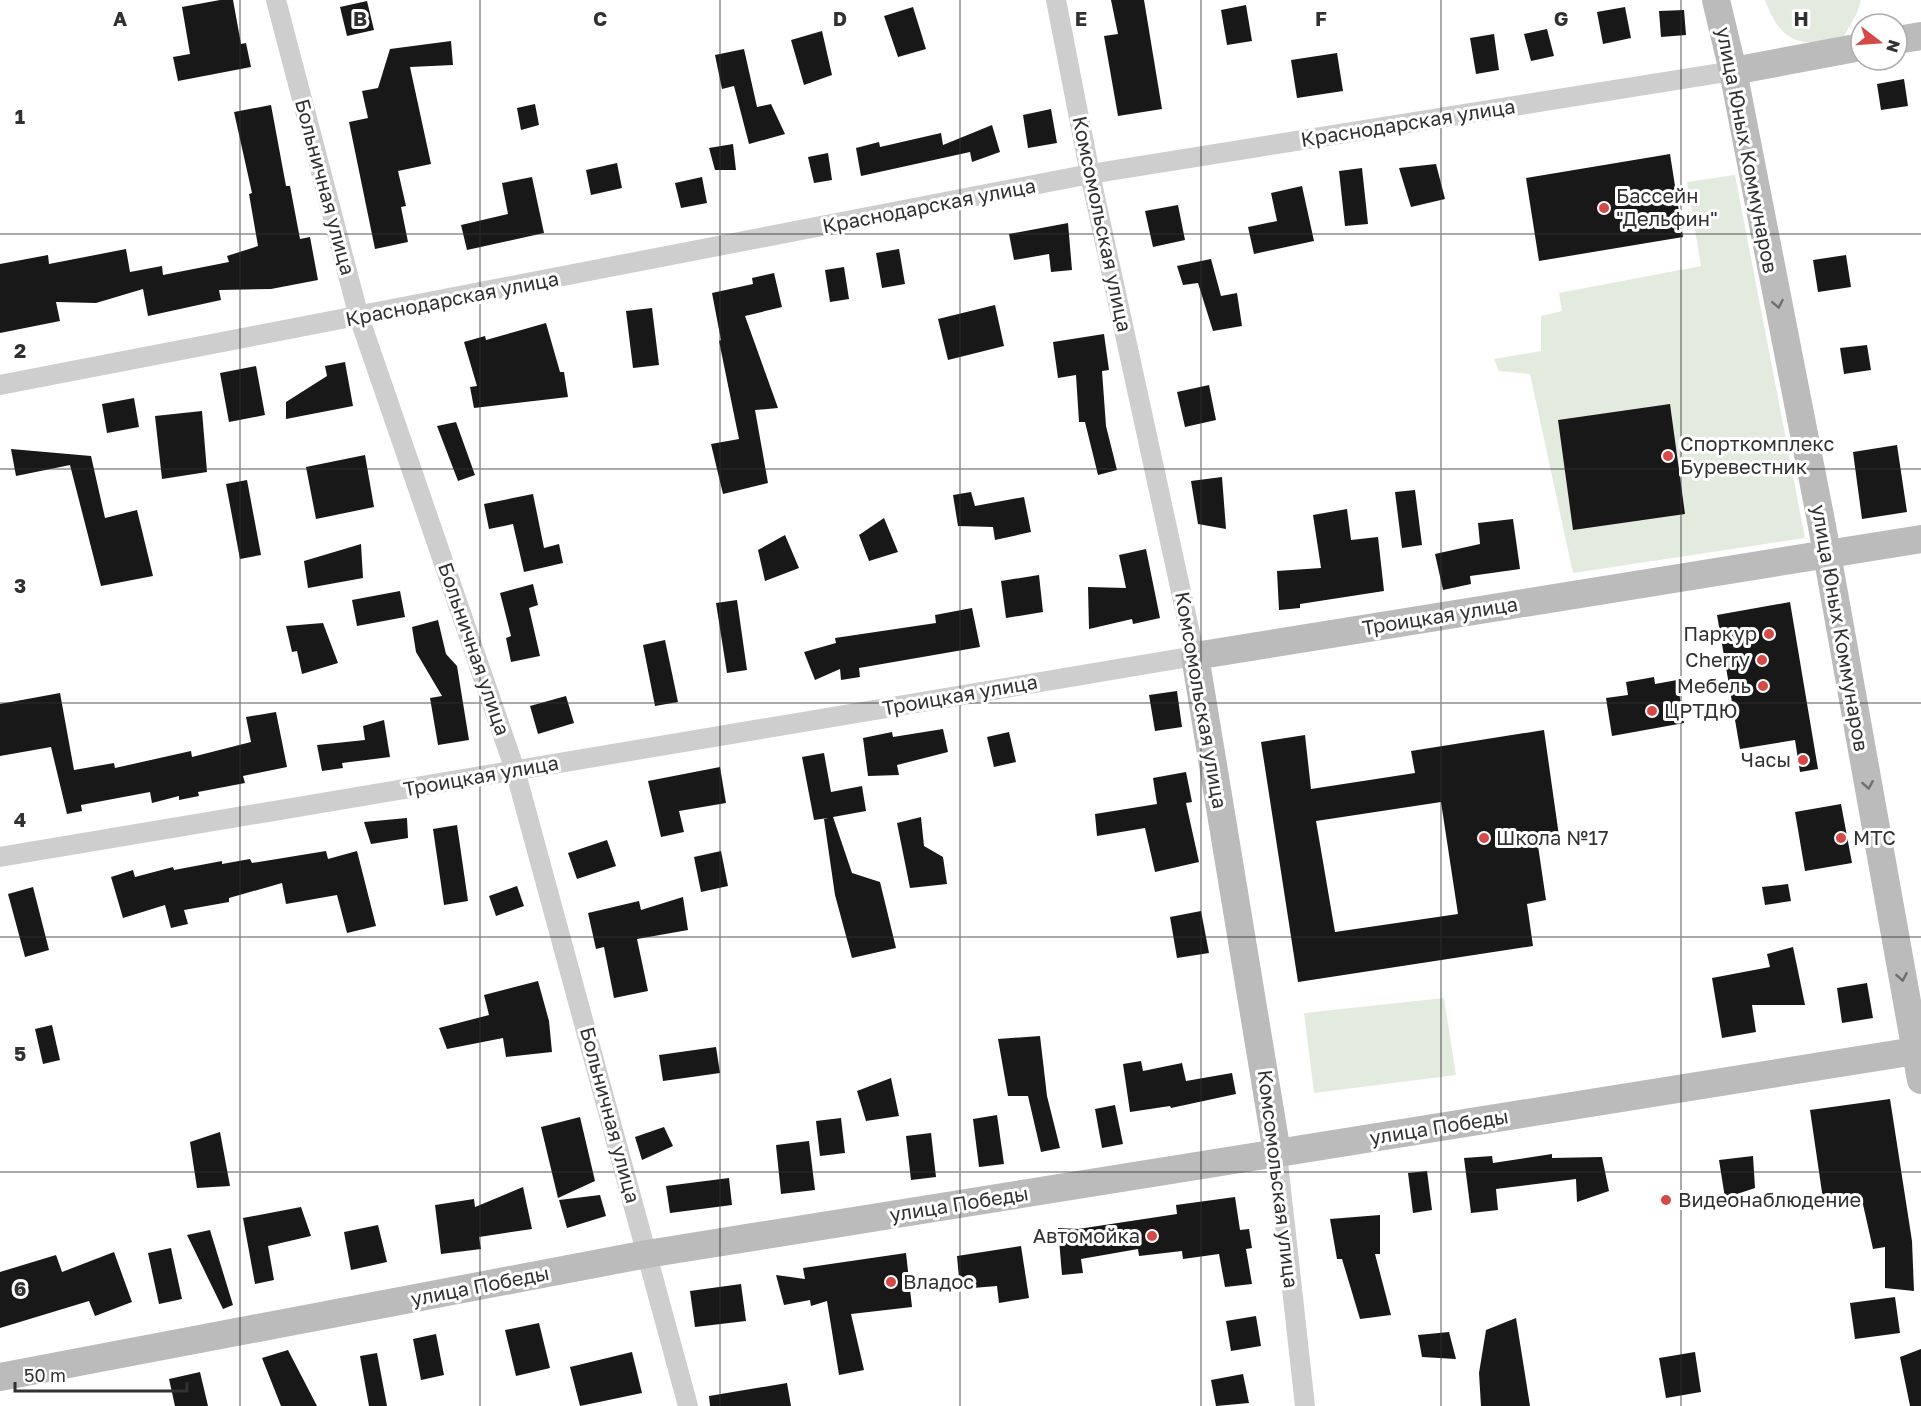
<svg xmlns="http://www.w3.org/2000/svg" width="1921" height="1406" viewBox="0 0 1921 1406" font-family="'Golos Text',sans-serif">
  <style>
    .green { fill: #e3eade }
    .building { fill: #181818; fill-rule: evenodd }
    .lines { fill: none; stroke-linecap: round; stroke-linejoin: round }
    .street { stroke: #cecece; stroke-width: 20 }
    .secondary { stroke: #bbb; stroke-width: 28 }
    .oneway { stroke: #6f6f6f }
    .grid { fill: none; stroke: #313131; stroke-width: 1.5; stroke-opacity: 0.55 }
    .poi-dot { fill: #d44a48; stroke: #fff; stroke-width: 2 }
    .labels { text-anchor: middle; stroke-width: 6; stroke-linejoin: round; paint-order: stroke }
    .street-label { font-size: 20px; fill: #313131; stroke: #fff }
    .poi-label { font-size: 20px; fill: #313131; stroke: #fff; text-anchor: start }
    .grid-label { font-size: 20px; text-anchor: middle; font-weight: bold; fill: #313131; stroke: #fff; stroke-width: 6; stroke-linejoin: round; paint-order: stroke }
  </style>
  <rect width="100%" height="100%" fill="#fff"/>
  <!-- green -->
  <path class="green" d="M1765 0H1861L1857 13 1844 36C1800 49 1781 43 1765 0Z
    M1735 175 1805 538 1573 573 1530 374 1499 371 1494 359 1541 351V316L1562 311 1559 293 1701 266 1687 182Z
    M1444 998 1456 1075 1314 1093 1304 1013Z"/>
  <!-- building -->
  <path class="building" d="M220 0H233L241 44 246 43 251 67 178 81 173 57 190 54 182 7Z
    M1111 0H1144L1162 109 1118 116 1104 36 1118 34Z
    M367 1 374 30 347 36 340 7Z
    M1246 5 1252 41 1227 45 1221 10Z
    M913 7 926 49 898 57 884 16Z
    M1625 7 1631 38 1603 44 1597 12Z
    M1684 10 1686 35 1661 37 1659 11Z
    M1547 29 1554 56 1531 61 1524 34Z
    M822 31 832 75 804 85 791 40Z
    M1494 34 1499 70 1476 74 1470 38Z
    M451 41 453 65 410 67 431 164 398 171 406 206 401 207 408 242 375 249 349 122 368 118 362 91 378 88 390 49Z
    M744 49 757 107 771 104 785 134 749 144 734 86 722 89 715 55Z
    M1337 53 1343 91 1297 98 1291 60Z
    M1904 79 1908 106 1881 110 1877 84Z
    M535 104 539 125 521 130 517 108Z
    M271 105 286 186H290L300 239 310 237 318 280 271 289 219 290 221 300 148 316 143 289 96 303 56 302 60 321 0 333V264L48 255 49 264 126 249 130 272 162 266 163 275 229 262 227 256 258 246 249 194 252 193 234 112Z
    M1051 109 1057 143 1028 148 1023 115Z
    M992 125 1000 152 972 162 970 152 861 176 856 148 879 142 880 147 941 133 943 145Z
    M733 144 736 170H715L709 148Z
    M828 153 832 180 814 183 808 157Z
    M1670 154 1683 237 1539 261 1526 178Z
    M617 163 622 188 591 195 586 170Z
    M1436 164 1445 199 1411 207 1399 168Z
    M1362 168 1368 224 1345 226 1339 171Z
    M532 177 544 233 467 250 461 225 508 214 502 183Z
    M702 177 707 203 681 208 675 183Z
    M1302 186 1314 241 1254 254 1248 227 1277 221 1271 193Z
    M1178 205 1185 240 1153 247 1145 211Z
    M1068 223 1072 270 1051 272 1049 254 1014 260 1009 234Z
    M899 249 905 284 882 288 876 253Z
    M1846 255 1851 287 1818 292 1813 260Z
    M1211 259 1221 296 1237 293 1242 326 1213 331 1198 283 1183 285 1177 266Z
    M844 267 849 299 830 302 825 270Z
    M774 273 782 307 745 316 778 408 755 410 768 483 723 494 711 444 739 439 719 341 721 340 712 293 753 284 752 278Z
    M995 305 1004 346 948 360 938 319Z
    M652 308 659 365 633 368 626 311Z
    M546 323 560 372H564L568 397 474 408 470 387 477 386 464 342 485 336 486 340Z
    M1104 334 1109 370 1102 371 1106 426 1117 470 1098 475 1085 422H1079L1076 375 1058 378 1053 342Z
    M1867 345 1871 370 1844 374 1840 348Z
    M345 362 353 406 286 419V402L327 376 325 366Z
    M256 366 265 415 229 422 220 373Z
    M1209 385 1216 420 1185 427 1177 392Z
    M134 398 139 427 107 433 102 404Z
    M1670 404 1685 514 1573 530 1558 420Z
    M202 411 207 472 162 479 155 416Z
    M456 422 475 475 458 481 437 426Z
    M1897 445 1907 512 1862 519 1853 452Z
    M11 449 91 456 105 518 137 510 153 576 101 586 70 465 16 476Z
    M365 455 374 507 316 519 306 467Z
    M1222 477 1226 529 1198 524 1191 481Z
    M247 480 261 555 240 559 226 484Z
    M1415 490 1422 545 1402 548 1395 492Z
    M971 492 975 506 1024 497 1031 532 995 540 993 527 958 526 953 495Z
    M533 494 544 548 559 544 563 563 524 572 513 524 489 529 484 504Z
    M1347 509 1351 540 1378 537 1384 591 1300 604V608L1279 610 1277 571 1321 568 1313 515Z
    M884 518 898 552 869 561 859 535Z
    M1513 519 1520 569 1470 576 1471 584 1443 590 1435 554 1480 544 1478 523Z
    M785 535 799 568 765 581 758 550Z
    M361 544 363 578 308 588 304 561Z
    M1146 549 1160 618 1133 624 1132 619 1089 629 1088 587 1126 588 1119 555Z
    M1039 575 1043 612 1006 618 1001 581Z
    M533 584 538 605 529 608 540 656 511 662 506 638 511 636 500 593Z
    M400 591 405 617 357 626 352 600Z
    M737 600 747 670 727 673 716 603Z
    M1790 602 1818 769 1800 772 1795 740 1740 749 1717 615Z
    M972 608 980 647 859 668 860 677 841 680 840 669 815 680 804 652 836 643 835 638 936 623 935 615Z
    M438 620 446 654 457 666 469 740 438 745 430 698 442 696 416 652 412 627Z
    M323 623 338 663 302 674 297 651 292 652 286 626Z
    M665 640 678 702 655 706 643 645Z
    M1654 677 1655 684 1677 680 1684 723 1612 736 1606 698 1628 695 1626 682Z
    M1177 691 1182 727 1155 731 1149 695Z
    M60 693 74 770 114 763 115 768 191 751 192 757 251 742 246 717 276 712 287 767 243 776 245 783 198 792 199 796 179 800V796L152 803 150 792 81 805 82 811 67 814 51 747 0 756V704Z
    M566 696 574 723 538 734 530 706Z
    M384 720 390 757 342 763 343 768 322 771 317 745 365 740 363 726Z
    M943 729 948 752 897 765 899 775 868 776 863 738 892 732 893 737Z
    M1544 730 1559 836 1537 839 1546 900 1527 904 1533 946 1298 982 1261 742 1305 735 1311 789 1415 773 1411 751ZM1441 802 1458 914 1335 932 1316 821Z
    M1009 732 1016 762 994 767 987 737Z
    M824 753 831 792 862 786 866 811 833 817 852 873 880 882 896 948 852 958 835 895 824 819 828 818 814 820 802 757Z
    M720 767 726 803 679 811 684 832 661 837 648 781Z
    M1186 772 1192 802 1186 803 1199 862 1155 872 1145 828 1097 836 1095 814 1157 804 1153 778Z
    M1841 804 1852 863 1805 871 1795 812Z
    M921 817 924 846 943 857 947 884 910 888 897 823Z
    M407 818 408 838 371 844 364 822Z
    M457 825 468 901 444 905 433 829Z
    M607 840 616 866 577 879 568 853Z
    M326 851 328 859 357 851 376 926 347 933 337 895 286 904 282 883 229 898V902L184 910 188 924 171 928 165 905 123 918 111 877 133 870 135 877 173 867 174 870 222 861V864L250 859 252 863Z
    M721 851 728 886 701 892 694 857Z
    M1788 884 1791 901 1765 905 1762 887Z
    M517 886 524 906 496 916 489 896Z
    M33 887 49 950 25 957 8 894Z
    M683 897 688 930 637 939 648 991 614 998 604 947 596 949 588 913 639 901 641 910Z
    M1201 911 1209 953 1177 958 1170 917Z
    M1793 947 1805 1005H1752L1756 1032 1722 1038 1712 978 1770 967 1767 954Z
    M538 981 549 1021 552 1052 506 1057 503 1038 447 1049 439 1028 489 1015 484 995Z
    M1867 983 1873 1018 1842 1023 1837 988Z
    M52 1025 60 1060 43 1064 35 1029Z
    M1040 1036 1047 1096 1060 1148 1041 1152 1028 1096H1008L998 1039Z
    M716 1047 720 1073 663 1081 659 1055Z
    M1141 1061 1143 1071 1182 1063 1186 1081 1232 1073 1236 1094 1171 1108 1170 1106 1130 1112 1123 1064Z
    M891 1078 899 1116 866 1121 857 1091Z
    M1890 1099 1912 1241 1914 1291 1885 1288V1247L1873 1249 1862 1200 1824 1206 1810 1110Z
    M1115 1105 1123 1144 1102 1148 1095 1109Z
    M997 1115 1004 1164 979 1167 973 1119Z
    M580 1117 595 1181 558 1198 541 1127Z
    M841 1118 845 1153 820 1156 816 1121Z
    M664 1127 673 1146 642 1160 635 1137Z
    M220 1132 230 1186 197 1188 190 1142Z
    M931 1133 936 1177 911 1180 906 1136Z
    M809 1141 815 1190 781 1194 776 1145Z
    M1552 1154V1158L1602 1157 1609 1191 1577 1202 1576 1179 1496 1189 1498 1210 1471 1213 1464 1158 1492 1156 1493 1163Z
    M1753 1156 1755 1188 1725 1198 1719 1160Z
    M1427 1171 1432 1210 1413 1213 1408 1173Z
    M729 1178 732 1205 670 1213 666 1186Z
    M523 1187 532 1229 479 1237 481 1249 441 1254 435 1205 474 1199 475 1207Z
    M600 1195 606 1216 567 1228 559 1200Z
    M1235 1197 1240 1230 1249 1229 1252 1248 1246 1249 1252 1284 1225 1287 1219 1254 1183 1259 1182 1251 1139 1256 1138 1249 1081 1259 1083 1273 1062 1275 1058 1228 1078 1229 1177 1214 1176 1205Z
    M301 1207 311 1236 268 1246 274 1280 255 1284 243 1218Z
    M1380 1215V1254H1375L1391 1315 1360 1319 1342 1259H1337L1330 1219Z
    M378 1225 387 1262 351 1270 344 1232Z
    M210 1230 233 1305 223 1309 187 1235Z
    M1021 1246 1029 1298 999 1303 997 1286 960 1289 957 1256Z
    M171 1248 182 1299 159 1304 148 1253Z
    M114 1252 132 1302 95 1316 89 1301 0 1328V1272L56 1255 62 1272Z
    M906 1253 912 1307 851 1314 864 1370 839 1375 827 1301 811 1306 810 1300 784 1305 776 1275 805 1279 803 1268Z
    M741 1284 746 1321 695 1327 690 1291Z
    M1895 1297 1900 1333 1855 1339 1850 1303Z
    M1256 1316 1261 1346 1231 1351 1226 1321Z
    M1516 1318 1530 1406H1481L1479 1373 1486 1330Z
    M539 1323 550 1368 516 1376 505 1330Z
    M1449 1332 1456 1359 1422 1357 1418 1335Z
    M436 1334 444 1375 421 1380 413 1339Z
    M1921 1349V1406H1910L1900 1357Z
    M288 1350 317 1406H281L262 1358Z
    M632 1352 642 1393 580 1406 570 1367Z
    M1695 1352 1701 1392 1666 1398 1659 1358Z
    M377 1353 387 1406H369L360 1356Z
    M200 1372 208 1406H175L169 1379Z
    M1243 1374 1249 1403 1216 1406 1211 1380Z
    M787 1383 791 1406H710L709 1396Z"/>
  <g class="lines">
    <!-- street -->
    <path class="street" d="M276 0 359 317 515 770 688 1406
      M0 385 1090 174 1733 71
      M0 857 1195 656 1090 174 1056 0
      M1277 1153 1305 1406"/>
    <!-- secondary -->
    <path class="secondary" d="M1716 0 1733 71 1822 526 1921 1080
      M1897 40 1921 36
      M1733 71 1861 47
      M1277 1153 1195 656 1921 539
      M0 1377 647 1254 1921 1050"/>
  </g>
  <!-- one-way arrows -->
  <defs><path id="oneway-chevron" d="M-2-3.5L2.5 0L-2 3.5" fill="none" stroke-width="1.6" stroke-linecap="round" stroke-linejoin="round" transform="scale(1.5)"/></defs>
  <g class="oneway">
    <use href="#oneway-chevron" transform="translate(1778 304) rotate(79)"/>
    <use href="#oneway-chevron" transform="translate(1868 785) rotate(80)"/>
    <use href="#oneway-chevron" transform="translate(1902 977) rotate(80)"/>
  </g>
  <!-- grid -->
  <path class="grid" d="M240 0V1406M480 0V1406M720 0V1406M960 0V1406M1201 0V1406M1441 0V1406M1681 0V1406M0 234H1921M0 469H1921M0 703H1921M0 937H1921M0 1172H1921"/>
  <!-- markers -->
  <g class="poi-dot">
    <circle cx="1604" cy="208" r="6"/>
    <circle cx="1668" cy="456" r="6"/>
    <circle cx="1769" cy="634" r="6"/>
    <circle cx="1762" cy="660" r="6"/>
    <circle cx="1763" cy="686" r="6"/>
    <circle cx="1652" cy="711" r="6"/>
    <circle cx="1803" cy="760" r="6"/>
    <circle cx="1484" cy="838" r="6"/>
    <circle cx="1841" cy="838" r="6"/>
    <circle cx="1666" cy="1200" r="6"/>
    <circle cx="1152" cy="1236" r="6"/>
    <circle cx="891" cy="1282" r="6"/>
  </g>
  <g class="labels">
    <!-- street labels -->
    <g class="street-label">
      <text transform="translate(1408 123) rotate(-9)" y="7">Краснодарская улица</text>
      <text transform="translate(1747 150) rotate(79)" y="7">улица Юных Коммунаров</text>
      <text transform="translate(325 187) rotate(75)" y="7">Больничная улица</text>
      <text transform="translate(929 206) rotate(-11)" y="7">Краснодарская улица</text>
      <text transform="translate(1102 224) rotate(78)" y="7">Комсомольская улица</text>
      <text transform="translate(452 299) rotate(-11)" y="7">Краснодарская улица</text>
      <text transform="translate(1440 616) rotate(-9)" y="7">Троицкая улица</text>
      <text transform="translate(1840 628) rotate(80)" y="7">улица Юных Коммунаров</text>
      <text transform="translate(474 649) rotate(71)" y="7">Больничная улица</text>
      <text transform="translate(960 695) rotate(-10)" y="7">Троицкая улица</text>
      <text transform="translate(1201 700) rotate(80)" y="7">Комсомольская улица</text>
      <text transform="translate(481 776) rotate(-10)" y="7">Троицкая улица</text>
      <text transform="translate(610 1115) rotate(75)" y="7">Больничная улица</text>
      <text transform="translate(1439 1127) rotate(-9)" y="7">улица Победы</text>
      <text transform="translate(1278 1179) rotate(83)" y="7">Комсомольская улица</text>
      <text transform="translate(959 1204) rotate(-9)" y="7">улица Победы</text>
      <text transform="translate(480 1286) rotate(-11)" y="7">улица Победы</text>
    </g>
    <!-- poi labels -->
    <g class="poi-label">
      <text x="1616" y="203">Бассейн<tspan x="1616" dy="23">"Дельфин"</tspan></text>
      <text x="1680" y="451">Cпорткомплекс<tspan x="1680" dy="23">Буревестник</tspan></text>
      <text x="1757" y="641" text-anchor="end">Паркур</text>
      <text x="1750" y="667" text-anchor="end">Cherry</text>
      <text x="1751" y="693" text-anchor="end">Мебель</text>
      <text x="1664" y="718">ЦРТДЮ</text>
      <text x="1791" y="767" text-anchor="end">Часы</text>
      <text x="1496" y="845">Школа №17</text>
      <text x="1853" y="845">МТС</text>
      <text x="1678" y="1207">Видеонаблюдение</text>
      <text x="1140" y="1243" text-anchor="end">Автомойка</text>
      <text x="903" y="1289">Владос</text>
    </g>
  </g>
  <g class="grid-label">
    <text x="120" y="26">A</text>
    <text x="360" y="26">B</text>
    <text x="600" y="26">C</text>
    <text x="840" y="26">D</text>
    <text x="1081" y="26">E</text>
    <text x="1321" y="26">F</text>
    <text x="1561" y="26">G</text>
    <text x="1801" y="26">H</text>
    <text x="20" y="124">1</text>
    <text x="20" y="358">2</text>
    <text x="20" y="593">3</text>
    <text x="20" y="827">4</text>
    <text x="20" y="1061">5</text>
    <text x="20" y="1296">6</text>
  </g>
  <!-- north arrow -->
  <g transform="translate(1879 42) rotate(107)"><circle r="28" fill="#ffffff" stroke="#adadad" stroke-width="1.5"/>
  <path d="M0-4.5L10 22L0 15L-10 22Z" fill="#d44a48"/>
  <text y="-9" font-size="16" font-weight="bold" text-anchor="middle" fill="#313131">N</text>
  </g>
  <!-- scale -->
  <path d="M15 1382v9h172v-9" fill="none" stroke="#313131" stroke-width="3"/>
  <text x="24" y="1382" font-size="18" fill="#313131" stroke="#ffffff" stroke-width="4.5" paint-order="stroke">50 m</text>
</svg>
